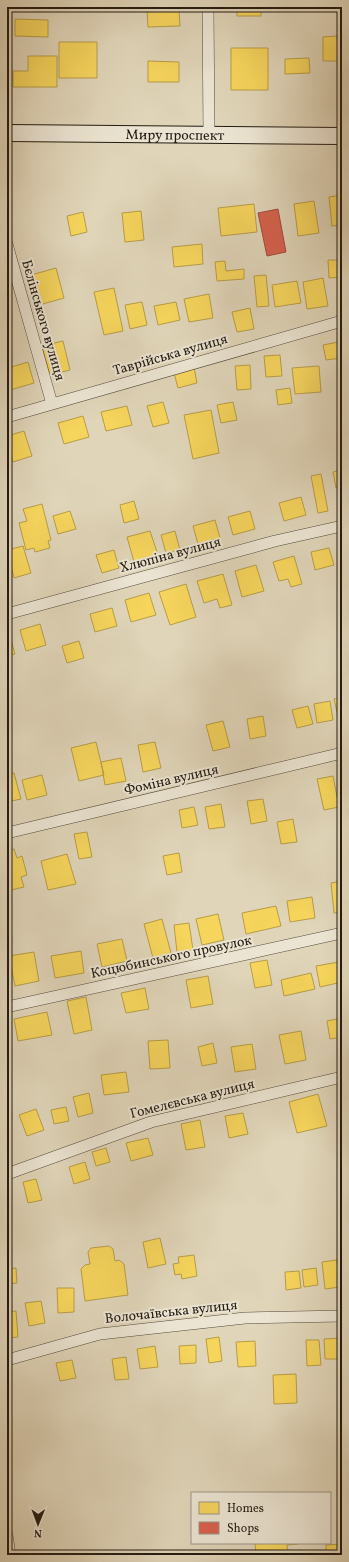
<svg xmlns="http://www.w3.org/2000/svg" width="349" height="1562" viewBox="0 0 349 1562" font-family="Vollkorn,serif">
  <style>
    .homes { fill: #f6d55c; stroke: #b79d46 }
    .shops { fill: #d6604d; stroke: #a04b3b }
    .lines { fill: none; stroke-linecap: round; stroke-linejoin: round }
    .minor-casing { stroke: #524a3c; stroke-width: 12 }
    .secondary-casing { stroke: #231b12; stroke-width: 18 }
    .minor { stroke: #ebe4d2; stroke-width: 11 }
    .secondary { stroke: #ebe4d2; stroke-width: 16 }
    .labels { text-anchor: middle; stroke-width: 4; stroke-linejoin: round; paint-order: stroke }
    .street-label { font-size: 14px; fill: #231b12; stroke: #ebe4d2 }
  </style>
  <rect width="100%" height="100%" fill="#e0d5b9"/>
  <filter id="stains"><feTurbulence type="fractalNoise" baseFrequency=".005" numOctaves="4"/><feColorMatrix values="0 0 0 0 .2 0 0 0 0 .09 0 0 0 0 .02 0 0 0 .5 -.17"/></filter>
  <radialGradient id="worn" r=".72"><stop offset=".6" stop-color="#630" stop-opacity="0"/><stop offset="1" stop-color="#630" stop-opacity=".3"/></radialGradient>
  <!-- homes -->
  <path class="homes" d="M16 7H37V10H16Z
    M237 7H261V16H237Z
    M179 10 180 26 148 27 147 11Z
    M15 19 48 20V37L15 36Z
    M337 36 338 45H342V61H323V37Z
    M59 42H97V78H59Z
    M231 48H268V90H231Z
    M28 56H57V87H13V71H28Z
    M309 58 310 73 285 74V59Z
    M148 61 179 62V82H148Z
    M342 195V225L332 226 329 197Z
    M314 201 319 233 298 236 294 204Z
    M254 204 257 232 221 236 218 208Z
    M141 211 144 240 125 242 122 213Z
    M83 212 87 232 71 236 67 216Z
    M202 244 203 264 174 267 172 247Z
    M328 260H342V277L329 278Z
    M225 261 226 271 244 269V279L217 281 215 262Z
    M56 268 64 298 39 305 31 275Z
    M266 275 269 306 257 307 254 276Z
    M323 278 328 306 307 309 303 282Z
    M297 281 301 303 275 307 272 285Z
    M114 288 123 331 104 335 94 292Z
    M209 294 213 318 189 322 184 299Z
    M142 302 147 325 130 329 125 305Z
    M176 302 180 320 158 325 154 306Z
    M250 308 254 329 237 332 232 312Z
    M63 341 70 370 50 375 42 346Z
    M338 342 341 358 326 360 323 345Z
    M280 355 282 376 266 377 264 356Z
    M28 362 34 383 7 391V364L8 368Z
    M250 365 251 389 237 390 235 366Z
    M319 366 321 392 295 394 292 368Z
    M194 367 197 383 178 388 174 373Z
    M290 388 292 403 278 405 276 390Z
    M163 402 169 423 153 427 147 406Z
    M233 402 237 420 221 423 217 405Z
    M127 406 132 425 106 431 101 412Z
    M211 410 219 453 193 459 184 415Z
    M83 416 89 437 64 444 58 423Z
    M24 431 32 456 13 462 7 442V436Z
    M342 470V486L336 488 333 472Z
    M321 474 328 511 318 513 311 476Z
    M301 497 306 515 284 521 279 503Z
    M134 501 139 519 124 523 120 505Z
    M42 504 51 540 48 541 50 548 35 552 34 548 26 550 19 523 27 521 23 509Z
    M70 511 76 529 58 534 53 516Z
    M250 511 255 529 233 535 228 517Z
    M215 520 220 538 198 544 193 526Z
    M150 531 158 555 134 562 127 537Z
    M175 531 180 550 166 553 161 535Z
    M23 546 31 573 14 578 7 550Z
    M329 548 334 565 315 570 311 552Z
    M114 550 119 568 102 573 96 555Z
    M294 556 302 584 291 587 288 579 279 581 273 562Z
    M256 565 264 591 242 597 235 571Z
    M223 574 232 605 220 608 217 599 204 603 197 581Z
    M186 584 196 617 170 625 159 592Z
    M149 593 156 615 131 622 125 600Z
    M112 608 117 626 95 632 90 614Z
    M40 624 46 645 26 651 20 630Z
    M9 633 15 654 7 656V634Z
    M79 641 84 658 67 663 62 646Z
    M342 697V724L340 725 334 699Z
    M330 701 333 720 317 723 314 704Z
    M308 706 313 724 297 728 292 710Z
    M263 716 266 736 250 739 247 719Z
    M223 721 230 747 213 751 206 725Z
    M96 742 104 775 79 781 71 748Z
    M155 742 161 768 143 772 138 745Z
    M121 758 126 781 105 785 101 762Z
    M14 773 21 799 7 802V775Z
    M42 775 47 795 27 800 22 780Z
    M333 776 339 807 324 810 317 779Z
    M263 799 267 821 251 824 247 801Z
    M221 804 225 827 209 829 205 807Z
    M194 807 198 825 182 828 179 810Z
    M293 819 297 842 281 844 277 822Z
    M87 832 92 857 79 859 74 834Z
    M14 849 17 858 22 856 27 875 21 877 24 887 7 891V851Z
    M179 853 182 872 167 875 163 856Z
    M67 854 76 884 48 890 41 861Z
    M342 881V912L334 913 331 883Z
    M312 897 315 918 290 922 287 901Z
    M276 906 281 926 246 934 242 913Z
    M218 914 224 940 202 945 196 919Z
    M162 919 171 953 153 958 144 924Z
    M189 923 193 950 177 952 174 925Z
    M122 939 127 961 102 967 97 944Z
    M81 951 84 973 55 978 51 956Z
    M34 952 39 981 15 986 9 956Z
    M267 960 272 985 255 988 250 963Z
    M339 962 342 982 320 987 316 966Z
    M311 973 315 989 284 996 281 980Z
    M208 976 213 1004 191 1008 186 980Z
    M145 988 149 1009 126 1013 121 993Z
    M86 997 92 1030 74 1034 67 1001Z
    M47 1012 52 1035 18 1041 14 1019Z
    M342 1018V1037L330 1039 327 1021Z
    M301 1031 306 1060 285 1064 279 1035Z
    M168 1040 170 1068 150 1069 148 1041Z
    M213 1043 217 1063 202 1066 198 1047Z
    M252 1044 256 1069 235 1072 231 1047Z
    M126 1072 129 1092 104 1095 101 1075Z
    M89 1093 93 1113 78 1117 73 1097Z
    M318 1094 327 1126 297 1133 289 1102Z
    M66 1107 69 1121 54 1124 51 1110Z
    M36 1109 44 1130 27 1136 19 1115Z
    M243 1113 248 1134 229 1138 225 1116Z
    M200 1120 205 1147 186 1150 181 1124Z
    M148 1138 153 1155 131 1161 126 1143Z
    M106 1148 110 1162 96 1166 92 1152Z
    M85 1162 90 1179 74 1184 69 1167Z
    M36 1179 42 1200 28 1203 23 1182Z
    M160 1238 166 1264 148 1268 143 1242Z
    M109 1246 113 1249 115 1261 119 1260 124 1264 128 1295 85 1301 81 1269 85 1265 90 1264 88 1252 91 1248Z
    M194 1255 197 1276 182 1279 181 1274 175 1275 173 1264 179 1263 178 1257Z
    M337 1260 340 1287 325 1289 322 1262Z
    M16 1268 17 1283 7 1284V1269Z
    M316 1268 318 1285 304 1287 302 1270Z
    M299 1271 301 1288 286 1290 285 1272Z
    M57 1288H74V1312L58 1313Z
    M9 1291 12 1307 7 1308V1292Z
    M41 1301 45 1323 29 1326 25 1303Z
    M16 1311 18 1337 7 1338V1312Z
    M219 1337 222 1361 209 1363 206 1339Z
    M342 1338V1359H325L324 1339Z
    M306 1340H319L321 1365 307 1366Z
    M255 1341 256 1366 238 1367 236 1342Z
    M196 1345V1363L180 1364 179 1346Z
    M155 1346 158 1367 140 1369 137 1349Z
    M126 1357 129 1379 115 1380 112 1359Z
    M72 1360 76 1378 60 1381 56 1363Z
    M296 1374 297 1403 274 1404 273 1375Z
    M255 1543H299V1544L287 1545 288 1555H256Z
    M342 1544V1555H326V1545Z"/>
  <!-- shops -->
  <path class="shops" d="M278 209 286 252 267 256 258 213Z"/>
  <g class="lines">
    <!-- minor casing -->
    <g class="minor-casing">
      <path id="minor" d="M208 7 209 135
        M7 244 52 404
        M7 417 342 321
        M7 614 275 541 342 526
        M7 833 342 753
        M7 1007 342 933
        M7 1174 151 1122 342 1077
        M7 1360 100 1334 245 1318 342 1316
        M7 1535 10 1555"/>
    </g>
    <!-- secondary casing -->
    <g class="secondary-casing">
      <g id="secondary">
        <path id="s1" d="M7 133 342 136"/>
      </g>
    </g>
    <!-- minor -->
    <use href="#minor" class="minor"/>
    <!-- secondary -->
    <use href="#secondary" class="secondary"/>
  </g>
  <g class="labels">
    <!-- street labels -->
    <g class="street-label">
      <text dy="5" stroke="none"><textPath href="#s1" startOffset="168">Миру проспект</textPath></text>
      <text transform="translate(44 320) rotate(74)" y="5">Бєлінського вулиця</text>
      <text transform="translate(170 354) rotate(-16)" y="5">Таврійська вулиця</text>
      <text transform="translate(170 554) rotate(-15)" y="5">Хлюпіна вулиця</text>
      <text transform="translate(171 779) rotate(-13)" y="5">Фоміна вулиця</text>
      <text transform="translate(171 956) rotate(-12)" y="5">Коцюбинського провулок</text>
      <text transform="translate(192 1098) rotate(-14)" y="5">Гомелєвська вулиця</text>
      <text transform="translate(171 1311) rotate(-6)" y="5">Волочаївська вулиця</text>
    </g>
  </g>
  <!-- margin -->
  <rect width="349" height="1562" fill="none" stroke="#e0d5b9" stroke-width="24"/>
  <rect x="8" y="8" width="333" height="1546" fill="none" stroke="#231b12" stroke-width="2"/>
  <rect x="12" y="12" width="325" height="1538" fill="none" stroke="#231b12"/>
  <!-- legend -->
  <rect x="191" y="1492" width="140" height="52" fill="#ebe4d2" stroke="#9b9485"/>
  <rect x="199" y="1502" width="20" height="12" fill="#f6d55c" stroke="#9b9485"/>
  <text x="227" y="1512" font-size="12" fill="#231b12">Homes</text>
  <rect x="199" y="1522" width="20" height="12" fill="#d6604d" stroke="#9b9485"/>
  <text x="227" y="1532" font-size="12" fill="#231b12">Shops</text>
  <!-- north arrow -->
  <g transform="translate(38 1524) rotate(181)" stroke="#ebe4d2" stroke-width="3" paint-order="stroke">
  <path d="M0-3L7 15L0 10L-7 15Z" fill="#231b12"/>
  <text y="-6" font-size="11" font-weight="bold" text-anchor="middle" fill="#231b12">N</text>
  </g>
  <rect width="100%" height="100%" filter="url(#stains)"/>
  <rect width="100%" height="100%" fill="url(#worn)"/>
</svg>
